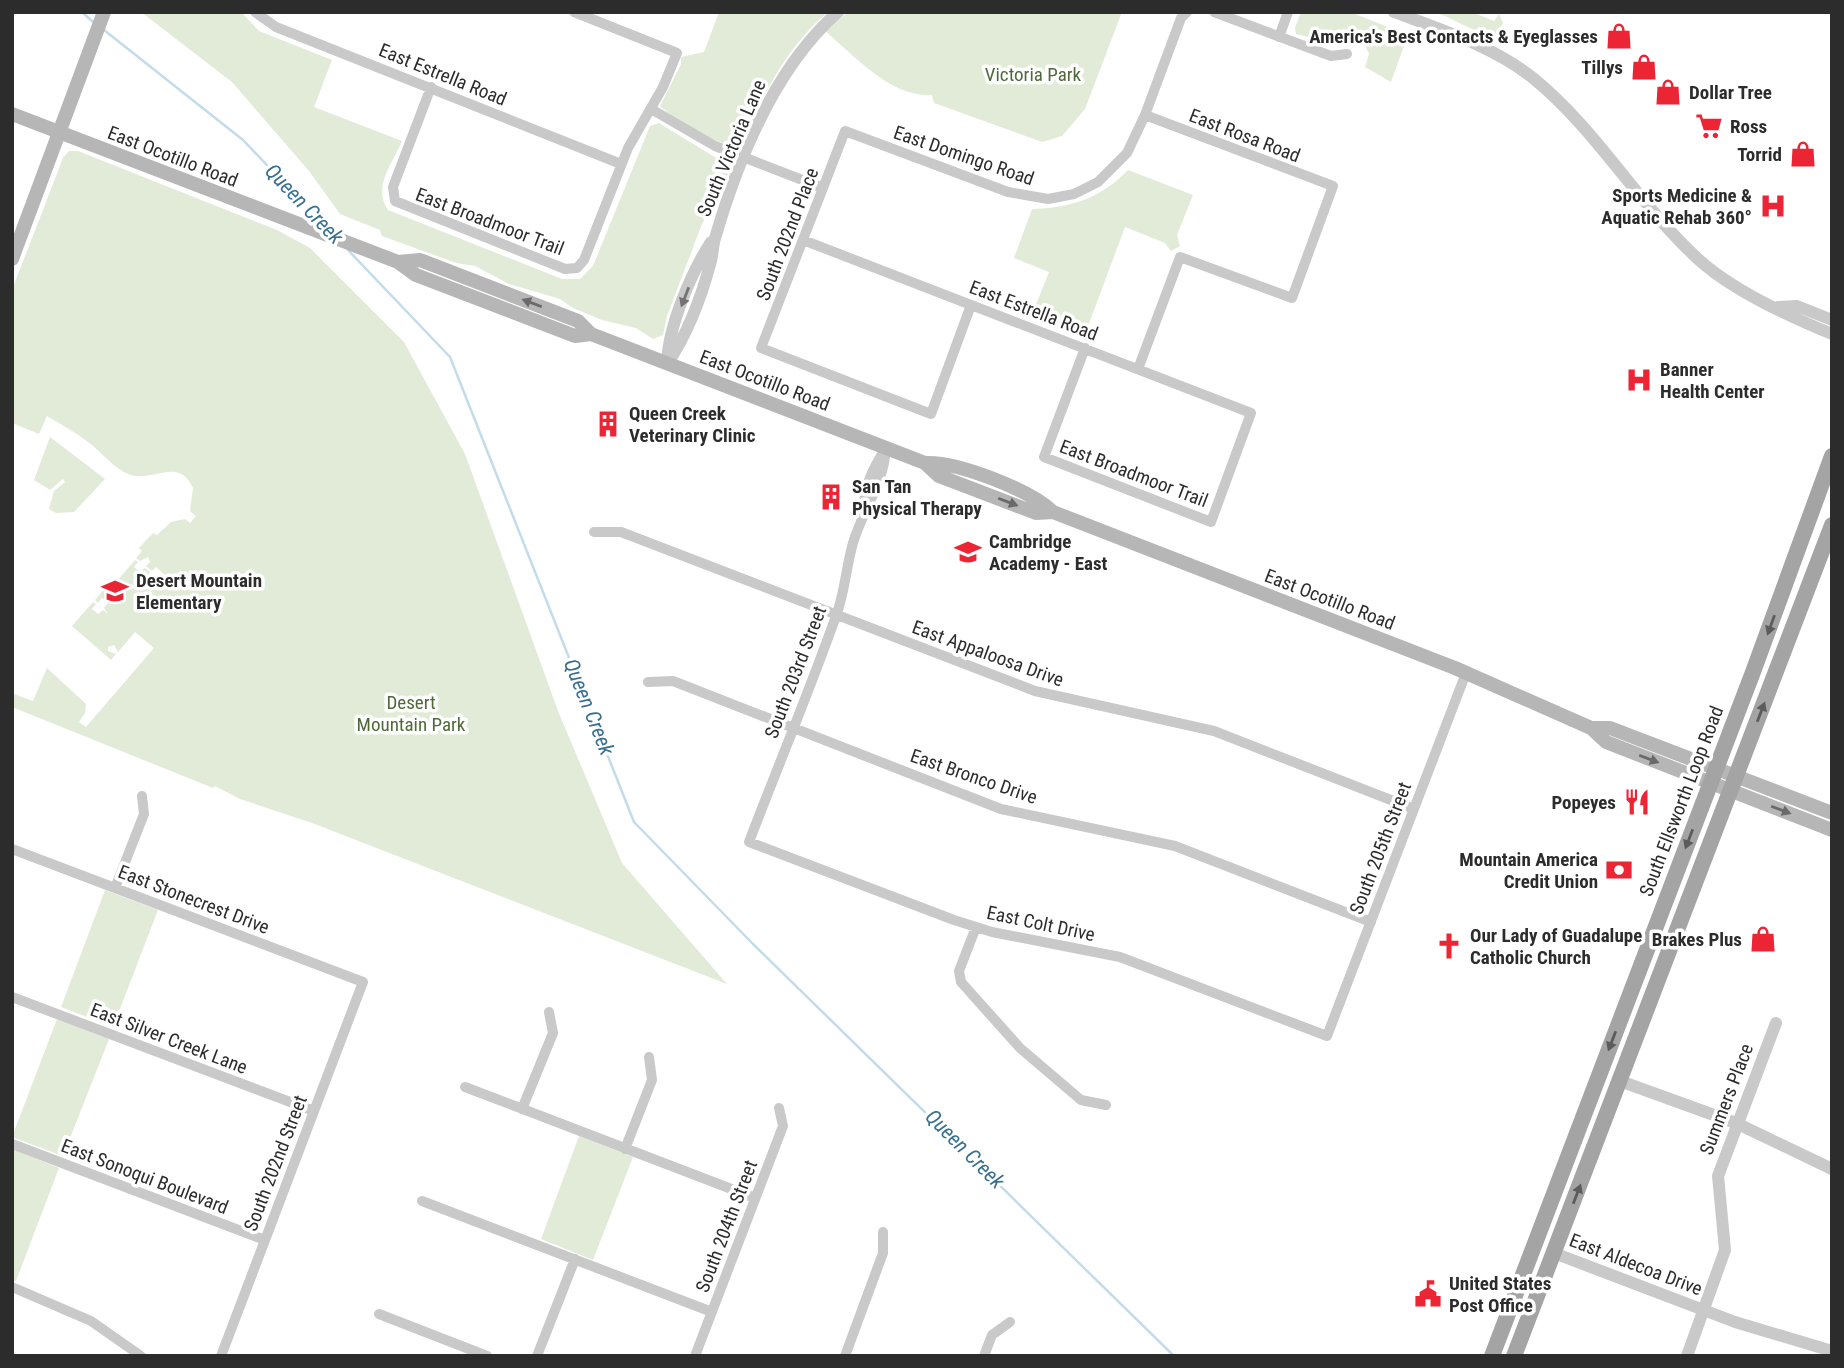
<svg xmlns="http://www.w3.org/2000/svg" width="1844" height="1368" viewBox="0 0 1844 1368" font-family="'Roboto Condensed',sans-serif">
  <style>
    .green { fill: #e2ebd8 }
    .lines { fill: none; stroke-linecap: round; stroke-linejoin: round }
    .stream { stroke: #c3dcec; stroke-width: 2.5 }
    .minor { stroke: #c9c9c9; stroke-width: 10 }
    .tertiary { stroke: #c9c9c9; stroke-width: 12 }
    .secondary { stroke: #b6b6b6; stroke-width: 14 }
    .primary { stroke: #a4a4a4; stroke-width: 16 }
    .oneway { fill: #737373 }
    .oneway2 { fill: #6a6a6a }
    .oneway3 { fill: #5c5c5c }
    .labels { text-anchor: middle; stroke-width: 7; stroke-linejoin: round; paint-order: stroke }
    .poi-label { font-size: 19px; font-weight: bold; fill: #2c2c2c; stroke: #fff; text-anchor: start }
    .street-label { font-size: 19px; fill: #2c2c2c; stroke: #fff }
    .park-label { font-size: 19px; fill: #4f6938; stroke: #fff }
    .water-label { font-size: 21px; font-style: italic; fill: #376f90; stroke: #fff }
  </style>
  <rect width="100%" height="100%" fill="#fff"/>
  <!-- green -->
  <path class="green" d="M141 12H241L259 31 332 60 314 107 402 141C393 163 372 186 388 210L562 279H580L593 266 650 126 659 123 718 159 728 161 731 168 702 224 667 316 663 335 653 339 636 328 602 320 573 308 560 299 509 284 475 266 456 263 382 236 380 230 340 214 309 171 232 82Z
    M719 12H828C788 45 760 97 744 145 728 153 672 119 660 106L681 64V57L704 52Z
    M848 12H1122L1085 109 1062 136 1042 142 934 103 932 95C891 98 854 55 825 31Z
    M1301 12H1350L1408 35 1391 82 1365 67 1369 54 1360 34 1343 29 1320 40 1296 34 1295 28Z
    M1436 12H1472L1494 21 1499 14 1503 23 1497 35 1487 36Z
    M69 151H78L277 230 310 248 404 342 465 454 558 711 622 863 727 984 312 823 240 799 215 786 213 788 12 707 14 694 33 701 47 668 86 704 85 713 79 722 86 727 154 648 135 632 118 652 114 645 108 647V651L116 654 111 660 72 626 93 602 96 604 92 609 98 614 103 610 108 614 104 608 108 603 102 598 98 603 95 600 106 587 109 590 135 560 138 562 134 567 140 572 145 568 150 572 147 577 159 587 167 577 156 567 152 571 146 566 150 562 148 557 140 561 136 558 142 551 139 548 153 533 157 535 171 522 185 519 190 523 196 516 190 511 193 488C180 459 159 478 136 476 118 474 102 452 88 442 75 432 60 424 47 416L39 434 12 423V290L63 158Z
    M1128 170 1193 195 1177 235 1180 246 1171 251 1165 243 1125 227 1084 337 1031 317 1049 272 1014 258 1032 209C1071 208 1101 198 1128 170Z
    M50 437 105 479 74 512 56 513 49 509 54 491 65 482 63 479 50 490 34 480Z
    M105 890 158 910 113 1027 61 1007Z
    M57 1019 109 1039 63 1156 12 1137Z
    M579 1136 633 1157 593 1260 541 1239Z
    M12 1149 59 1168 16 1281 12 1280Z"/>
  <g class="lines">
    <!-- stream -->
    <path class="stream" d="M82 12 93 22
      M104 30 243 140 326 227
      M348 250 450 357 634 822 753 944 1174 1356"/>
    <!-- minor -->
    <path class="minor" d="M255 12 276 27 621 164
      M1214 12 1331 56 1347 54
      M1279 37 1288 12
      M431 87 393 187 395 201 565 269 577 268 584 260 628 148 663 87 677 53 574 12
      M651 109 715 146 823 188
      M803 240 1251 413 1211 522 1044 457 1085 348
      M971 305 931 414 761 348 845 131 1008 192 1048 199 1074 194 1098 182 1127 153 1145 115 1181 18 1187 12
      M1138 369 1180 257 1292 298 1333 186 1145 115
      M886 448C884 484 863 509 853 543 846 567 845 592 836 616 809 692 778 766 749 842L954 920 992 932 1120 957 1327 1036 1466 673
      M864 511C863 487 873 468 886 448
      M594 532H621L1035 691 1214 731 1414 809
      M648 682 673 681 1001 809 1175 846 1371 922
      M12 849 363 982 221 1356
      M115 888 144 814 142 796
      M976 927 959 971 961 982 1020 1048 1081 1100 1106 1105
      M12 997 314 1111
      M465 1087 755 1198
      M522 1109 553 1033 549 1012
      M12 1144 265 1240
      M625 1149 652 1080 649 1057
      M422 1201 712 1312
      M12 1287 91 1321 141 1356
      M379 1314 487 1356
      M537 1356 575 1259
      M695 1356 783 1126 779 1108
      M845 1356 883 1253V1232
      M984 1356 992 1335 1010 1322"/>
    <!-- tertiary -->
    <path class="tertiary" d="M1394 12C1441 30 1493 46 1533 78 1597 130 1638 204 1698 259 1733 291 1788 316 1832 334
      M1778 307 1797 306 1832 320
      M667 364C687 335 702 295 711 261 713 252 713 243 716 235 739 157 775 67 838 12
      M667 364C668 327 691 273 711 242
      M1620 1081 1736 1123 1832 1169
      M1554 1253 1735 1322 1832 1351
      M1687 1356 1725 1250 1718 1176 1776 1023"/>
    <!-- secondary -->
    <path class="secondary" d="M12 114 398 262 416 275 575 336 591 334
      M12 259 104 12
      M398 262 420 260 578 321 591 334 925 463 939 476 1036 513 1053 512
      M925 463C957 461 1030 490 1053 512L1455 668 1591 728 1606 742 1832 830
      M1591 728H1610L1832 813"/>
    <!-- primary -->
    <path class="primary" d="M1492 1356 1753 672 1832 456
      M1514 1356 1832 525"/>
  </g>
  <!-- one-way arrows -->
  <defs><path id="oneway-solid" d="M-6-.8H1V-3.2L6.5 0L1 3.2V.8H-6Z" transform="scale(1.75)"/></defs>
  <use class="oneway" href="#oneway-solid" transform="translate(685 297) rotate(111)"/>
  <g class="oneway2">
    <use href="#oneway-solid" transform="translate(532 303) rotate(-159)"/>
    <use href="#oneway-solid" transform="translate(1008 502) rotate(21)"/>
    <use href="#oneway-solid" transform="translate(1649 759) rotate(21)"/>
    <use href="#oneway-solid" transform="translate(1781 810) rotate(21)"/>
  </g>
  <g class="oneway3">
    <use href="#oneway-solid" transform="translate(1771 625) rotate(110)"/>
    <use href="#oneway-solid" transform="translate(1761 712) rotate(-69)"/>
    <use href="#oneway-solid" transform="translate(1689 839) rotate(111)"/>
    <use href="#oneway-solid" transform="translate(1612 1041) rotate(111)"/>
    <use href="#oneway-solid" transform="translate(1577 1194) rotate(-69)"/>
  </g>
  <!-- icons -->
  <defs>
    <g id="shop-bare" transform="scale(2.1)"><path d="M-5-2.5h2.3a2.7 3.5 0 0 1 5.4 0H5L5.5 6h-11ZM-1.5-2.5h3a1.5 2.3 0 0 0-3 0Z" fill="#ec2535" stroke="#fff" stroke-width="2.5" paint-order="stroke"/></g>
    <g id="supermarket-bare" transform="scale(2.1)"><path d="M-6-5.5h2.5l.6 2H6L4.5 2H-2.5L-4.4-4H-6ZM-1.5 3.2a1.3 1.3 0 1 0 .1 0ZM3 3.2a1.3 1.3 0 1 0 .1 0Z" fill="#ec2535" stroke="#fff" stroke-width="2.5" paint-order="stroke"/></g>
    <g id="hospital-bare" transform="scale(2.1)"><path d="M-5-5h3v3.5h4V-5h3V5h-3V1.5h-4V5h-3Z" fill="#ec2535" stroke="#fff" stroke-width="2.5" paint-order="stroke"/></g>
    <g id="building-bare" transform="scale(2.1)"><path d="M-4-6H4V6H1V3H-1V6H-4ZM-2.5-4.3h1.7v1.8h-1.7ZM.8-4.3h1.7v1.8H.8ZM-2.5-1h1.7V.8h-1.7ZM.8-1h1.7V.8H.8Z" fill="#ec2535" stroke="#fff" stroke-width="2.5" paint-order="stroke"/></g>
    <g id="school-bare" transform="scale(2.1)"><path d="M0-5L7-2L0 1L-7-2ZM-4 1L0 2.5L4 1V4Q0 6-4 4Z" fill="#ec2535" stroke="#fff" stroke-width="2.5" paint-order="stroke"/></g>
    <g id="restaurant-bare" transform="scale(2.1)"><path d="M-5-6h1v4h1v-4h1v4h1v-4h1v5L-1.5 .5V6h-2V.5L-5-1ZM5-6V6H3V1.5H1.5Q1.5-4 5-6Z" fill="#ec2535" stroke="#fff" stroke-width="2.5" paint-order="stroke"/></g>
    <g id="bank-bare" transform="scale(2.1)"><path d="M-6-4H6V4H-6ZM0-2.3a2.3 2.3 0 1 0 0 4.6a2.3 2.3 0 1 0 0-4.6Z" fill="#ec2535" stroke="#fff" stroke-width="2.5" paint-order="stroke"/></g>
    <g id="church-bare" transform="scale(2.1)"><path d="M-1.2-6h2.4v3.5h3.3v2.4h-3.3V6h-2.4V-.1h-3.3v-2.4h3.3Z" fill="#ec2535" stroke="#fff" stroke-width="2.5" paint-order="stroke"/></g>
    <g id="civic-bare" transform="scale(2.1)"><path d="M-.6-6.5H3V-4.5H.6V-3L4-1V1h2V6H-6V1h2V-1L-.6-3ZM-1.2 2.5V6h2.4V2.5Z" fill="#ec2535" stroke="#fff" stroke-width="2.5" paint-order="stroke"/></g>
  </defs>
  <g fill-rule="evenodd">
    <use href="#shop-bare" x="1619" y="36"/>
    <use href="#shop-bare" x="1644" y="67"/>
    <use href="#shop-bare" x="1668" y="92"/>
    <use href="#supermarket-bare" x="1709" y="126"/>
    <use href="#shop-bare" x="1803" y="154"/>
    <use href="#hospital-bare" x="1773" y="206"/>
    <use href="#hospital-bare" x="1639" y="380"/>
    <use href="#building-bare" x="608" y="424"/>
    <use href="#building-bare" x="831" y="497"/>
    <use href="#school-bare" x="968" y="552"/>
    <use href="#school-bare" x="115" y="591"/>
    <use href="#restaurant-bare" x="1637" y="802"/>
    <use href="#bank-bare" x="1619" y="870"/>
    <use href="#shop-bare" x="1763" y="939"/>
    <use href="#church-bare" x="1449" y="946"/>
    <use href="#civic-bare" x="1428" y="1294"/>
  </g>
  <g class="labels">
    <!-- poi labels -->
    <g class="poi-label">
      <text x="1598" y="43" text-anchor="end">America's Best Contacts &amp; Eyeglasses</text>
      <text x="1623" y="74" text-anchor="end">Tillys</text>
      <text x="1689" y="99">Dollar Tree</text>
      <text x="1730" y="133">Ross</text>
      <text x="1782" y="161" text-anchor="end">Torrid</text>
      <text x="1752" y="202" text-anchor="end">Sports Medicine &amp;<tspan x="1752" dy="22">Aquatic Rehab 360°</tspan></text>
      <text x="1660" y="376">Banner<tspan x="1660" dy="22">Health Center</tspan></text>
      <text x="629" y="420">Queen Creek<tspan x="629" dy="22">Veterinary Clinic</tspan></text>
      <text x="852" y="493">San Tan<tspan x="852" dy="22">Physical Therapy</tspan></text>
      <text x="989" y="548">Cambridge<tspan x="989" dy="22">Academy - East</tspan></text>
      <text x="136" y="587">Desert Mountain<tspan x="136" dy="22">Elementary</tspan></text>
      <text x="1616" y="809" text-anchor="end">Popeyes</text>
      <text x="1598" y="866" text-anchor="end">Mountain America<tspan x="1598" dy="22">Credit Union</tspan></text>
      <text x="1470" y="942">Our Lady of Guadalupe<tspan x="1470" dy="22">Catholic Church</tspan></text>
      <text x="1742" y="946" text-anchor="end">Brakes Plus</text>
      <text x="1449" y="1290">United States<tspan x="1449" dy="22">Post Office</tspan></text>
    </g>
    <!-- street labels -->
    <g class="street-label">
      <text transform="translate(443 74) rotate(22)" y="7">East Estrella Road</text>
      <text transform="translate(1245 135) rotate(21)" y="7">East Rosa Road</text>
      <text transform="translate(731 148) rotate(-67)" y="7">South Victoria Lane</text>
      <text transform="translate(964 155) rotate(19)" y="7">East Domingo Road</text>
      <text transform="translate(173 156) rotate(21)" y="7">East Ocotillo Road</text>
      <text transform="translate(490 221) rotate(21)" y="7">East Broadmoor Trail</text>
      <text transform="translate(787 234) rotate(-69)" y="7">South 202nd Place</text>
      <text transform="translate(1034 310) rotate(21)" y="7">East Estrella Road</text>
      <text transform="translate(765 380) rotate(21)" y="7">East Ocotillo Road</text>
      <text transform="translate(1134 473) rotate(21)" y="7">East Broadmoor Trail</text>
      <text transform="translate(1330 599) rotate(21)" y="7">East Ocotillo Road</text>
      <text transform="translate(988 653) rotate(20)" y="7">East Appaloosa Drive</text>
      <text transform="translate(795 672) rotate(-69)" y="7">South 203rd Street</text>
      <text transform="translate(974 776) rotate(19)" y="7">East Bronco Drive</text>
      <text transform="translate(1681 801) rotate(-69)" y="7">South Ellsworth Loop Road</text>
      <text transform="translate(1380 848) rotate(-69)" y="7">South 205th Street</text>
      <text transform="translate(194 899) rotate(21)" y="7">East Stonecrest Drive</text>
      <text transform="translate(1041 923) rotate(12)" y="7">East Colt Drive</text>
      <text transform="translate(169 1038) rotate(21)" y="7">East Silver Creek Lane</text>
      <text transform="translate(1726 1099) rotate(-69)" y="7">Summers Place</text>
      <text transform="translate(275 1163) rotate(-69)" y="7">South 202nd Street</text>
      <text transform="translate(145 1176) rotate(21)" y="7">East Sonoqui Boulevard</text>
      <text transform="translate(726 1226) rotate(-69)" y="7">South 204th Street</text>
      <text transform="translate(1636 1264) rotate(21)" y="7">East Aldecoa Drive</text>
    </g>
    <!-- park labels -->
    <g class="park-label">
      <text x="1033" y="81">Victoria Park</text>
      <text x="411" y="709">Desert<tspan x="411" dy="22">Mountain Park</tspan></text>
    </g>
    <!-- water labels -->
    <g class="water-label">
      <text transform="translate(304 204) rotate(46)" y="7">Queen Creek</text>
      <text transform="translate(589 707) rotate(68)" y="7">Queen Creek</text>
      <text transform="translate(965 1149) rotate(45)" y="7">Queen Creek</text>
    </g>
  </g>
  <!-- border -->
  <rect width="1844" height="1368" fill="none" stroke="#2c2c2c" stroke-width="28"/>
</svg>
